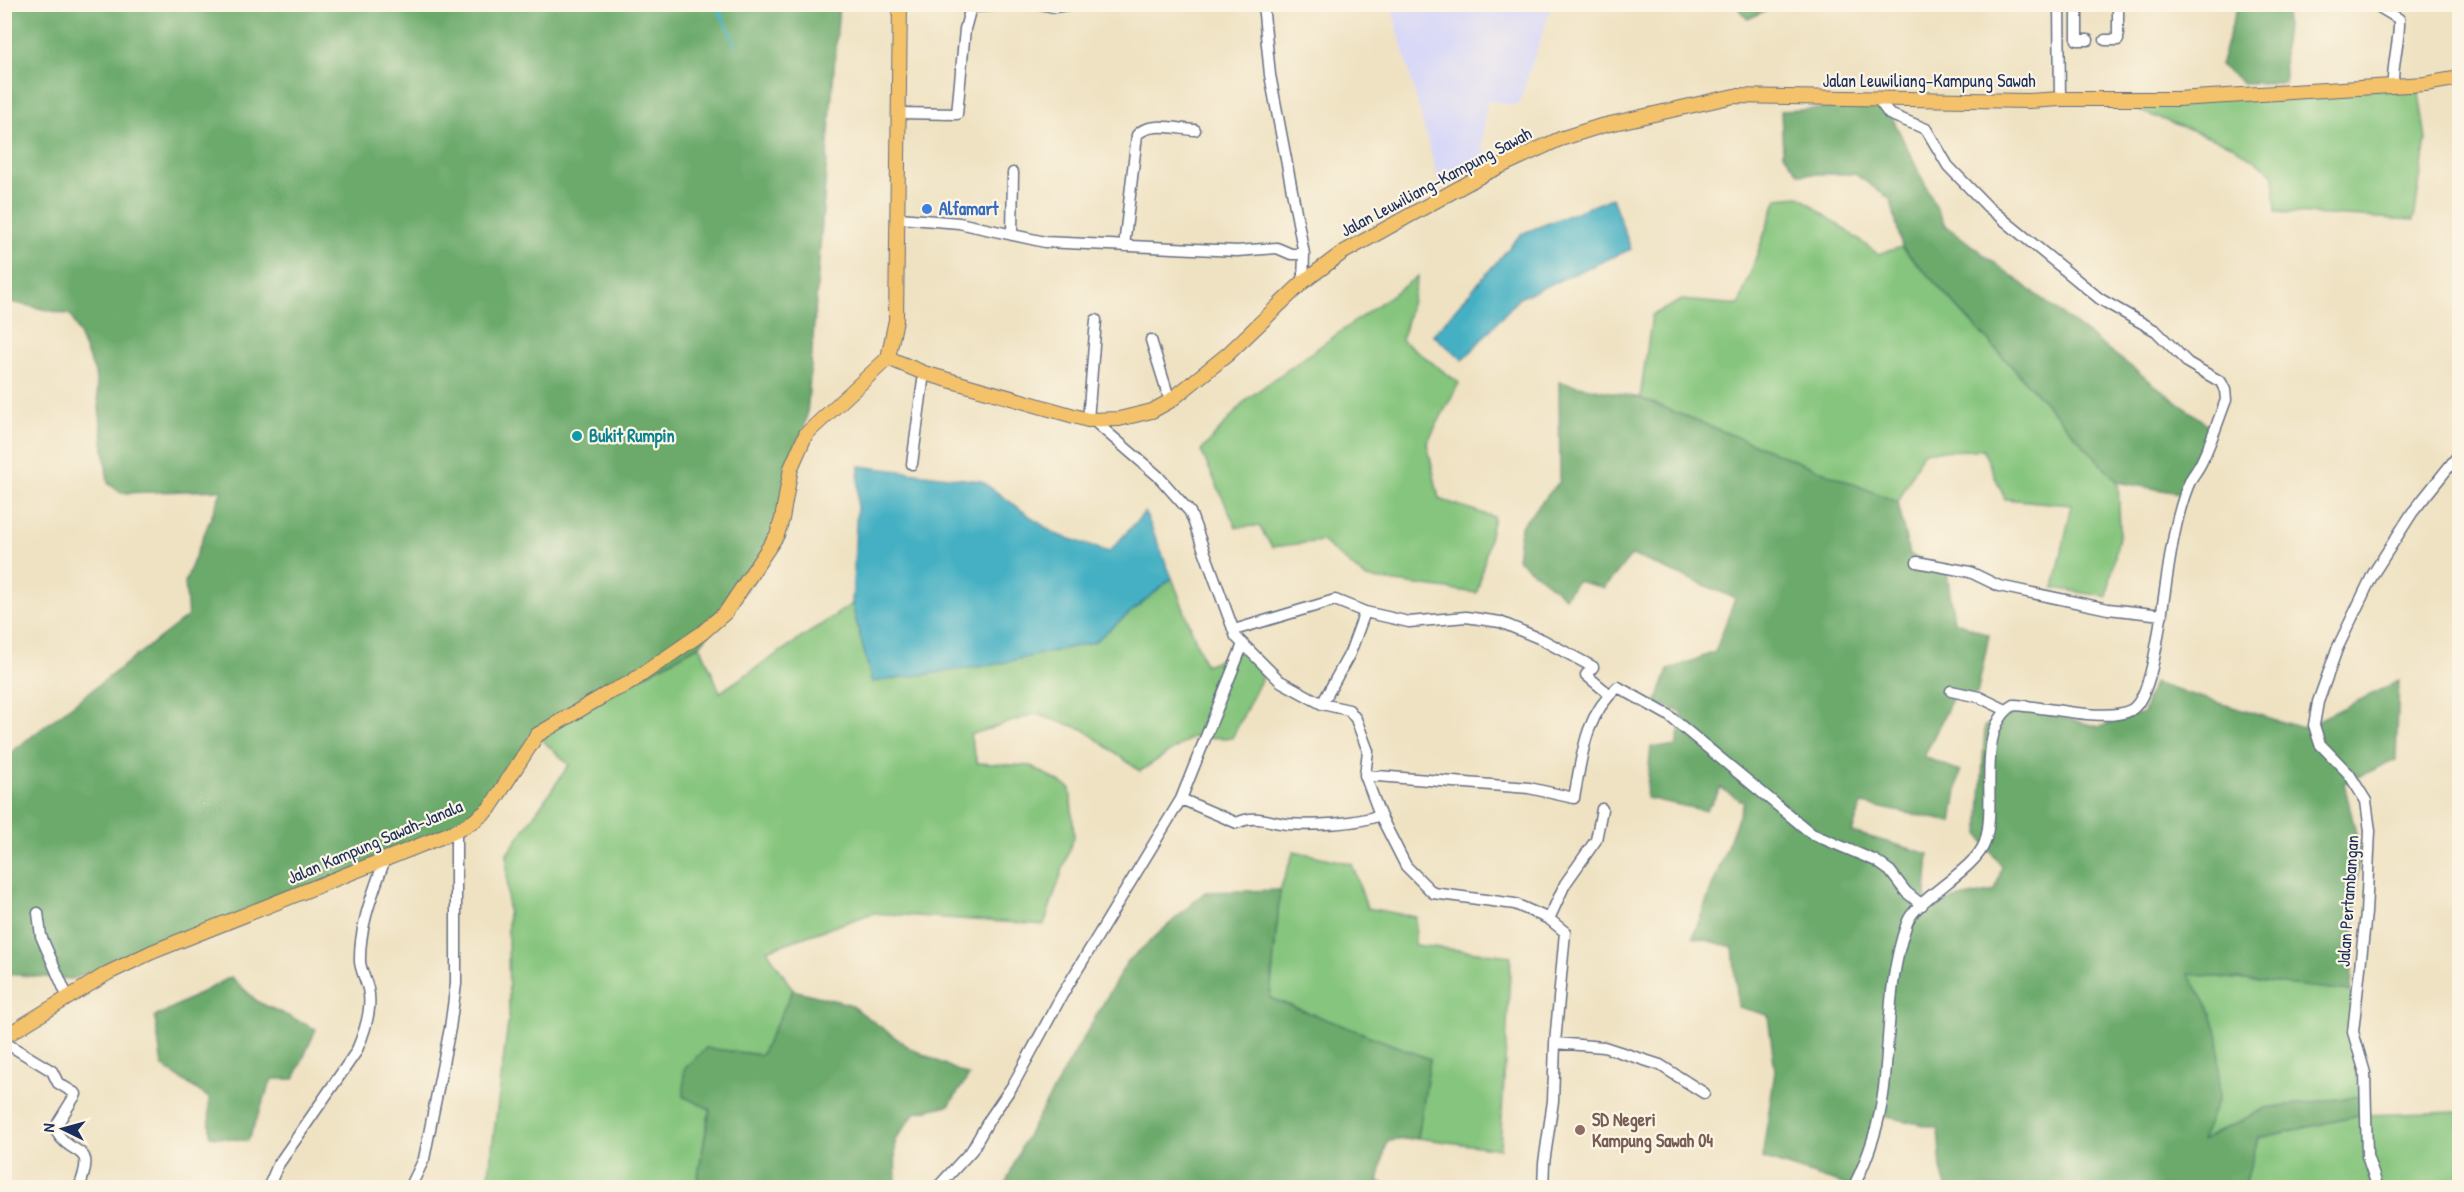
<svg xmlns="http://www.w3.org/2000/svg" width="2464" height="1192" viewBox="0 0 2464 1192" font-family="'Patrick Hand',sans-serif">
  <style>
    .built { fill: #d7d7f8 }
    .green { fill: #85c57d; stroke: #507a6e; stroke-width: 1.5 }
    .forest { fill: #6caa6c; stroke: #446c65; stroke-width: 1.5 }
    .water { fill: #45b0c3; stroke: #307090; stroke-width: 1.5 }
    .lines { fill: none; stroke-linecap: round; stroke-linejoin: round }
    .stream { stroke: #45b0c3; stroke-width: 3 }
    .minor-casing { stroke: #656e81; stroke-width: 13 }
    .major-casing { stroke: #656e81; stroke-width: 16 }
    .minor { stroke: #fff; stroke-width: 10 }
    .major { stroke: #f4c26a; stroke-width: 14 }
    .shop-dot { fill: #3f7fe0; stroke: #fcf5e5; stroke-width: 2 }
    .culture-dot { fill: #0f9aa8; stroke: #fcf5e5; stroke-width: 2 }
    .education-dot { fill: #8d6e63; stroke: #fcf5e5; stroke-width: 2 }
    .labels { text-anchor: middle; stroke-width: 4.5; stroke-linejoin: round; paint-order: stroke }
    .street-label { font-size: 18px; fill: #1b2f5e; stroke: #fcf5e5 }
    .shop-label { font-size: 18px; font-weight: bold; fill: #366cbe; stroke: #fcf5e5; text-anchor: start }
    .culture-label { font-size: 18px; font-weight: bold; fill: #0d838f; stroke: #fcf5e5; text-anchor: start }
    .education-label { font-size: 18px; font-weight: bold; fill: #785e54; stroke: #fcf5e5; text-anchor: start }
  </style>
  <rect width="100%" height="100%" fill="#fcf5e5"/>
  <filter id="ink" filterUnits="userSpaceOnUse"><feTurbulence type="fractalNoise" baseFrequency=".0167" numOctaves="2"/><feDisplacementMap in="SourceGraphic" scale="12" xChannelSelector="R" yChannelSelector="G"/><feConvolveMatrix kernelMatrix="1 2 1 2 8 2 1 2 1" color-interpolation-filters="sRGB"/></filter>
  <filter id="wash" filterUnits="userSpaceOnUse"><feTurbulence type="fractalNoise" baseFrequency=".008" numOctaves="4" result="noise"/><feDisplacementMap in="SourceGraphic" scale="24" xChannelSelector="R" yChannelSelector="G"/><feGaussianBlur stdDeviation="1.35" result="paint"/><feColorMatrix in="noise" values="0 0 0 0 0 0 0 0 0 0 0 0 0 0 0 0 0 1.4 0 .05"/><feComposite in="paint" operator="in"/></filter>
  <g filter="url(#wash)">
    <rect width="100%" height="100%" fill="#efe2c2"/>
    <!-- built -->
    <path class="built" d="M1391 5H1552L1518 106 1487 101 1482 144 1491 165 1440 187Z"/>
    <!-- green -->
    <path class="green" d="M2418 87 2426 139 2414 220 2276 212 2274 174 2232 145 2107 99Z
      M1799 196 1878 254 1902 247 2118 482 2120 531 2107 597 2054 588 2072 505 2005 499 1983 450 1924 451 1898 502 1640 398 1652 315 1682 300 1739 305 1777 198Z
      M1418 276 1402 340 1459 383 1427 443 1439 499 1494 517 1477 593 1366 578 1322 541 1272 547 1259 526 1236 527 1201 451 1247 399Z
      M1172 578 1205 665 1245 650 1266 670 1232 738 1193 737 1140 771 1083 729 1035 714 970 735 977 763 1031 766 1070 788 1074 836 1044 925 873 913 767 950 793 990 761 1055 706 1048 710 1108 696 1187 487 1188 509 1016 507 854 569 765 537 735 700 645 720 692 852 604 872 682 997 664 1094 642Z
      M1294 851 1352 864 1367 908 1416 917 1415 945 1511 956 1500 1149 1418 1138 1430 1059 1270 998 1280 890Z
      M2187 973 2351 991 2362 1096 2266 1108 2200 1141 2219 1096Z
      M2459 1112V1187L2219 1188 2245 1184 2258 1138 2363 1115Z"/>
    <!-- forest -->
    <path class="forest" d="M5 5H839L807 415 786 505 759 574 700 645 537 735 500 791 465 827 72 979 5 974V757L188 616 185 582 222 490 121 493 108 483 95 373 71 315 5 301Z
      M1735 5H1776L1748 19Z
      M2238 5H2288L2284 44 2285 83H2243L2220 65Z
      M1886 105 1945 225 2214 430 2178 493 2118 482 1902 247 1891 200 1855 174H1799L1783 153 1781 111Z
      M1559 382 1640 398 1898 502 1909 554 1947 572 1954 621 1989 635 1977 694 1954 695 1924 757 1960 771 1952 822 1862 804 1852 832 1929 854 1925 905 1995 891 2002 867 1979 835 1985 727 2013 705 2099 727 2143 713 2153 683 2302 728 2399 681 2396 760 2344 783 2359 846 2351 991 2188 974 2208 1006 2219 1037V1096L2201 1141 2266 1108 2362 1096 2363 1115 2258 1138 2245 1185 2219 1187H1946L1941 1169 1938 1128 1878 1115 1852 1187 1762 1158 1775 1071 1768 1015 1738 1007 1733 947 1693 937 1744 802 1721 788 1706 811 1646 798 1651 746 1676 747 1683 713 1656 703 1668 670 1715 652 1735 598 1632 555 1604 588 1577 581 1565 597 1517 559 1521 526 1560 481Z
      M1280 890 1270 998 1430 1059 1418 1138 1387 1141 1378 1182 1397 1187H1004L1023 1143 1127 962 1205 892Z
      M231 977 258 1002 316 1029 294 1079H272L248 1141 210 1136 209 1098 162 1066 155 1017Z
      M793 990 849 1004 910 1048 969 1076 949 1105 915 1113 895 1140 896 1187H696L710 1109 684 1097V1069L706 1048 761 1055Z"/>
    <!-- water -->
    <path class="water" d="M1612 198 1631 249 1519 298 1463 360 1433 335 1521 234Z
      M859 466 981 481 1055 534 1109 552 1145 512 1172 578 1094 642 997 664 872 682 852 604Z"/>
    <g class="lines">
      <!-- stream -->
      <path class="stream" d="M716 4 736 45"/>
    </g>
  </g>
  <g filter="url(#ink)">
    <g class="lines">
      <!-- minor casing -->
      <g class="minor-casing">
        <path id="minor" d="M1040 4 1054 7 1073 4
          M1263 4 1270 75 1304 254 1303 282
          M2059 4 2060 99
          M2077 4V40H2088
          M2374 4 2399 19C2400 41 2392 63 2393 86
          M2105 40H2118V4
          M899 113 957 114 965 29 971 7 1021 4
          M899 218 959 223 1045 242 1237 251 1277 248 1291 254H1304
          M1012 235 1013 173
          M1124 246 1137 135C1148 121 1178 129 1195 130
          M1151 340 1170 401
          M1088 420 1096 320
          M1094 421 1158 476 1190 512 1236 637 1280 681 1322 704 1349 710 1356 719 1368 751 1365 775 1380 815 1406 866 1433 893 1515 904 1549 919 1565 932 1555 1043 1553 1101 1544 1163 1543 1188
          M912 464 924 373
          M1917 562 1970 572 1999 586 2108 609 2162 615
          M1234 630 1335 600 1365 612 1409 622 1466 617 1500 622 1541 639 1593 667 1586 675 1609 694
          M1951 691 1979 697 2006 710
          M1322 704 1350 653 1365 612
          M1365 775 1529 788 1574 798C1582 757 1584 716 1618 687L1668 715 1812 834 1876 861 1890 871 1906 892 1922 905
          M1181 799 1237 823C1255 814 1268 822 1287 824 1312 826 1357 824 1380 815
          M38 913 41 936 68 998
          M1549 919 1565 884 1596 840 1602 809
          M4 1042 52 1071 58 1083 76 1094 58 1123 56 1131C73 1160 97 1141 79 1188
          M1555 1043 1604 1047 1660 1065 1704 1093
          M268 1188 278 1165 356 1052C364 1034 373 1009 368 989 366 980 361 971 360 962 359 926 373 893 385 859
          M410 1188 424 1159 450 1028 456 984V831
          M937 1188 972 1150 989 1120 1013 1085 1062 995 1181 799 1243 644
          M1853 1188C1868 1158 1880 1122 1884 1088 1890 1033 1888 976 1907 923 1916 898 1976 870 1985 842 1998 802 1974 729 2014 705 2043 706 2107 723 2131 710 2150 699 2158 638 2161 617 2168 574 2173 518 2191 479 2194 474 2198 469 2201 463 2211 443 2218 421 2226 400L2225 390 2221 382 2188 363 2156 331 2100 299 1988 207 1948 166 1926 129 1889 114 1878 99
          M2378 1188 2367 1156 2365 1073 2353 1032 2366 913 2370 831 2366 801 2349 774 2320 744 2314 725 2318 702 2337 649 2373 574 2412 513 2460 453"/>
      </g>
      <!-- major casing -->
      <g class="major-casing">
        <path id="major" d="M888 358 924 373 1088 420 1119 419 1152 411 1170 401 1228 354 1303 282 1342 253 1486 173 1560 139 1601 126 1734 96 2029 101 2060 99H2177L2425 84 2460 78
          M888 358 896 320 900 4
          M4 1037 108 973 152 952 456 831 474 821 489 809 537 735 610 692 628 684 702 633 726 612 777 535 782 519 791 468 806 434 888 358"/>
      </g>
      <!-- minor -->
      <use href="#minor" class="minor"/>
      <!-- major -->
      <use href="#major" class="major"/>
    </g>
  </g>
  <!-- markers -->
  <circle class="shop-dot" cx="927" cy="209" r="6"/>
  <circle class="culture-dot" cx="577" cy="436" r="6"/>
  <circle class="education-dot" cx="1580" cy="1130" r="6"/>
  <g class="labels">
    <!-- street labels -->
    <g class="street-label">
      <text x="1929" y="87">Jalan Leuwiliang–Kampung Sawah</text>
      <text transform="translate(1436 182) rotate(-28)" y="6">Jalan Leuwiliang–Kampung Sawah</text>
      <text transform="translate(375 842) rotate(-23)" y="6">Jalan Kampung Sawah–Janala</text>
      <text transform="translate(2348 901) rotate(-86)" y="6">Jalan Pertambangan</text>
    </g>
    <!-- shop labels -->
    <g class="shop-label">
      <text x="939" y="215">Alfamart</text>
    </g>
    <!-- culture labels -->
    <g class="culture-label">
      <text x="589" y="442">Bukit Rumpin</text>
    </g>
    <!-- education labels -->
    <g class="education-label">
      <text x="1592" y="1126">SD Negeri<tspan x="1592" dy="21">Kampung Sawah 04</tspan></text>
    </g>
  </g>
  <!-- margin -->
  <rect width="2464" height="1192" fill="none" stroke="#fcf5e5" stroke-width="24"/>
  <!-- north arrow -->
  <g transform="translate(63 1129) rotate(275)" stroke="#fcf5e5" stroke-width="4.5" paint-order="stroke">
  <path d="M0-4.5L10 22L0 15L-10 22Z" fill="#1b2f5e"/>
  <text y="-9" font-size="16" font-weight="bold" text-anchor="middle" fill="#1b2f5e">N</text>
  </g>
</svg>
